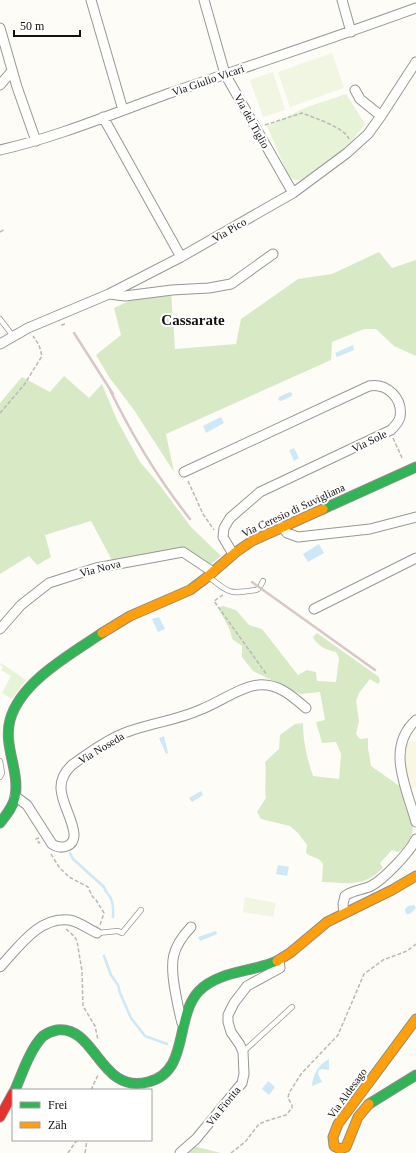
<svg xmlns="http://www.w3.org/2000/svg" width="416" height="1153" viewBox="0 0 416 1153" font-family="Georgia,serif">
  <style>
    .farmland { fill: #f9f7e4 }
    .green { fill: #e7f3d7 }
    .forest { fill: #d8eac5 }
    .pitch { fill: #f0f6e1 }
    .water { fill: #cde8f7 }
    .lines { fill: none; stroke-linecap: round; stroke-linejoin: round }
    .stream { stroke: #cde8f7; stroke-width: 2.5 }
    .lane-casing { stroke: #979795; stroke-width: 6 }
    .street-casing { stroke: #979795; stroke-width: 11 }
    .fast-casing { stroke: #8e8d8b; stroke-width: 11 }
    .slow-casing { stroke: #8e8d8b; stroke-width: 11 }
    .jam-casing { stroke: #8e8d8b; stroke-width: 11 }
    .path { stroke: #b9b9b8; stroke-width: 1.5; stroke-dasharray: 4 2; stroke-linecap: butt }
    .lane { stroke: #fffffe; stroke-width: 4.5 }
    .street { stroke: #fffffe; stroke-width: 9 }
    .fast { stroke: #30b455; stroke-width: 9 }
    .slow { stroke: #ff9f0a; stroke-width: 9 }
    .jam { stroke: #e5322d; stroke-width: 9 }
    .rail { stroke: #d9c6c7; stroke-width: 2.5 }
    .labels { text-anchor: middle; stroke-width: 4; stroke-linejoin: round; paint-order: stroke }
    .street-label { font-size: 11px; fill: #111; stroke: #fff }
    .district-label { font-size: 15px; font-weight: bold; fill: #111; stroke: #fff }
  </style>
  <rect width="100%" height="100%" fill="#fdfcf7"/>
  <!-- farmland -->
  <path class="farmland" d="M416 741V787L410 790 403 763 406 742Z"/>
  <!-- green -->
  <path class="green" d="M346 94 365 124 348 146 301 180H294L288 175 267 126 307 107Z
    M1 663 26 680 12 699 2 693 11 676 1 670 3 667 0 665Z"/>
  <!-- forest -->
  <path class="forest" d="M379 252 392 268 416 260V356L394 346 376 329H364L332 342 331 360 166 434 174 472 134 410 109 377 96 355 121 335 114 308 142 295 171 292 175 349 236 344 241 319 298 279 332 274Z
    M64 376 89 398 102 384 117 420 140 462 158 483 191 527 221 556 209 566 183 552 114 564 91 521 45 535 51 557 37 565 29 556 0 574V403L22 377 50 392Z
    M223 606 236 610 249 625 262 629 298 675 307 670 316 672 317 681 336 682 339 658 336 652C327 650 317 646 313 637L317 633 379 677 380 681 378 684 370 679 359 693 356 701 359 721 356 734 360 739 368 738V748L371 766 398 785 401 784 413 824C413 835 409 846 398 852L392 850 380 863 383 868C379 871 374 877 368 879 354 886 337 882 322 882L323 864C320 857 311 858 306 853L307 845 298 833 290 826 261 819 257 812 266 798C264 786 267 774 265 762L279 749 280 735 295 724 303 723C303 742 307 758 313 776L339 779 341 754 336 742 322 743 316 722 325 720 320 692 300 694 253 671 242 657V646L232 639C231 628 223 618 218 608Z
    M193 1146 221 1153H185Z"/>
  <!-- pitch -->
  <path class="pitch" d="M332 53 344 88 290 107 278 72Z
    M273 72 285 110 263 117 250 80Z
    M245 897 276 903 273 917 243 912Z"/>
  <!-- water -->
  <path class="water" d="M353 345 354 350 337 357 335 353Z
    M290 392 292 393V396L281 401 278 400 279 397Z
    M221 417 224 423 206 433 203 426Z
    M294 448 299 458 294 461 289 450Z
    M319 544 324 553 308 562 303 554Z
    M159 617 165 629 158 632 152 619Z
    M164 736 168 753 166 754 159 738Z
    M201 791 203 795 192 802 189 798Z
    M278 865 289 867 287 876 276 874Z
    M414 905 416 908 410 914H406L405 909 408 906Z
    M216 931 217 934 200 941 198 937Z
    M329 1059V1070L322 1069 319 1070 318 1074 322 1082 312 1086C313 1074 318 1065 329 1059Z
    M268 1081 275 1087 269 1095 262 1089Z"/>
  <g class="lines">
    <!-- stream -->
    <path class="stream" d="M70 853 73 859 104 887C105 892 109 894 111 899 114 905 113 911 113 917
      M104 956 111 975 118 985 120 993 131 1018 145 1036 167 1044"/>
    <!-- lane casing -->
    <g class="lane-casing">
      <path id="lane" d="M0 319 13 336
        M209 577C230 594 230 594 256 590L258 589
        M261 585 263 581
        M0 761 2 773 0 777
        M97 933 118 931 122 933 141 910
        M243 1052 292 1007"/>
    </g>
    <!-- street casing -->
    <g class="street-casing">
      <path id="street" d="M91 0 123 110
        M204 0 225 74 293 193
        M342 0 351 32
        M0 28 17 87 36 141
        M0 85 12 71
        M355 90 360 99 381 116
        M103 117 181 257
        M0 150C58 137 114 113 170 93 252 65 334 38 416 8
        M109 294 125 296 172 290 209 288 231 284 273 254
        M0 344 28 328 109 294 181 257 293 193 347 153 368 134 381 116 416 62
        M184 472 369 386C387 383 403 398 400 417 399 422 394 427 391 430L260 492 230 518 224 528 223 537 233 554
        M282 527 287 533 298 537 370 529 416 517
        M314 609 416 558
        M0 629 21 605 49 583 96 568 183 552 213 572
        M416 720C385 748 407 789 416 822
        M15 796 27 805 52 844C61 850 75 847 74 834 72 810 47 788 72 765 87 754 109 738 127 732 151 723 178 720 202 709 218 703 242 686 258 685 278 683 292 696 306 708
        M344 913 343 904 345 896C352 890 363 890 371 886 383 880 410 852 416 839
        M0 967C18 948 39 916 69 920 78 921 88 929 97 933
        M182 1023C179 1012 177 1001 175 990 170 962 171 948 191 927
        M180 1153 196 1139 242 1083 244 1074 243 1052 240 1045 231 1032 228 1022V1015L234 1003 247 986 280 968 279 960"/>
    </g>
    <!-- fast casing -->
    <g class="fast-casing">
      <path id="fast" d="M323 509 416 467
        M0 823C6 815 13 807 15 797 20 771 3 746 10 720 20 682 71 654 102 633
        M15 1090C22 1074 30 1049 43 1036 47 1033 52 1031 57 1030 96 1025 100 1095 148 1082 190 1072 174 1017 199 991 218 971 253 972 277 961
        M369 1104 416 1075"/>
    </g>
    <!-- slow casing -->
    <g class="slow-casing">
      <path id="slow" d="M102 633 130 616 190 590 206 578 236 552 252 541 323 509
        M277 961 290 953 327 922 392 890 416 876
        M369 1104 358 1117 346 1147 340 1149 334 1146 333 1137 338 1124 416 1019"/>
    </g>
    <!-- jam casing -->
    <g class="jam-casing">
      <path id="jam" d="M0 1117 13 1093"/>
    </g>
    <!-- path -->
    <path class="path" d="M265 125 302 113C314 118 344 127 349 139
      M0 232 5 229
      M62 324V325L65 324
      M0 413 24 385 42 356 39 345 33 336
      M393 438 403 460
      M188 481 203 514 214 530
      M223 595 214 601 267 675
      M39 838 36 839 39 843 40 842
      M51 854 59 867 69 877 88 887 92 896 96 900 104 913 100 925
      M66 929 74 936 77 941 82 971 83 1006 95 1026 98 1040
      M91 1090 98 1075
      M68 1153 77 1140
      M85 1153 87 1140
      M231 1153 245 1142 259 1124 266 1121 286 1115 292 1108V1105L288 1098 289 1093 301 1074 338 1035 364 974 383 960 407 951 416 944"/>
    <!-- lane -->
    <use href="#lane" class="lane"/>
    <!-- street -->
    <use href="#street" class="street"/>
    <!-- fast -->
    <use href="#fast" class="fast"/>
    <!-- slow -->
    <use href="#slow" class="slow"/>
    <!-- jam -->
    <use href="#jam" class="jam"/>
    <!-- rail -->
    <path class="rail" d="M74 333 113 394
      M110 390C132 435 159 480 190 519
      M252 582 375 670"/>
  </g>
  <g class="labels">
    <!-- street labels -->
    <g class="street-label">
      <text transform="translate(208 80) rotate(-19)" y="4">Via Giulio Vicari</text>
      <text transform="translate(252 121) rotate(61)" y="4">Via del Tiglio</text>
      <text transform="translate(229 230) rotate(-30)" y="4">Via Pico</text>
      <text transform="translate(369 441) rotate(-26)" y="4">Via Sole</text>
      <text transform="translate(293 510) rotate(-25)" y="4">Via Ceresio di Suvigliana</text>
      <text transform="translate(100 568) rotate(-14)" y="4">Via Nova</text>
      <text transform="translate(101 748) rotate(-31)" y="4">Via Noseda</text>
      <text transform="translate(347 1093) rotate(-54)" y="4">Via Aldesago</text>
      <text transform="translate(223 1106) rotate(-51)" y="4">Via Fiorita</text>
    </g>
    <!-- district labels -->
    <g class="district-label">
      <text x="193" y="325">Cassarate</text>
    </g>
  </g>
  <!-- legend -->
  <rect x="12" y="1089" width="140" height="52" fill="#ffffff" stroke="#a0a0a0"/>
  <rect x="20" y="1102" width="20" height="6" fill="#30b455" stroke="#a0a0a0"/>
  <text x="48" y="1109" font-size="12" fill="#111111">Frei</text>
  <rect x="20" y="1122" width="20" height="6" fill="#ff9f0a" stroke="#a0a0a0"/>
  <text x="48" y="1129" font-size="12" fill="#111111">Zäh</text>
  <!-- scale -->
  <path d="M14 30v6h66v-6" fill="none" stroke="#111111" stroke-width="2"/>
  <text x="20" y="30" font-size="12" fill="#111111" stroke="#ffffff" stroke-width="3" paint-order="stroke">50 m</text>
</svg>
